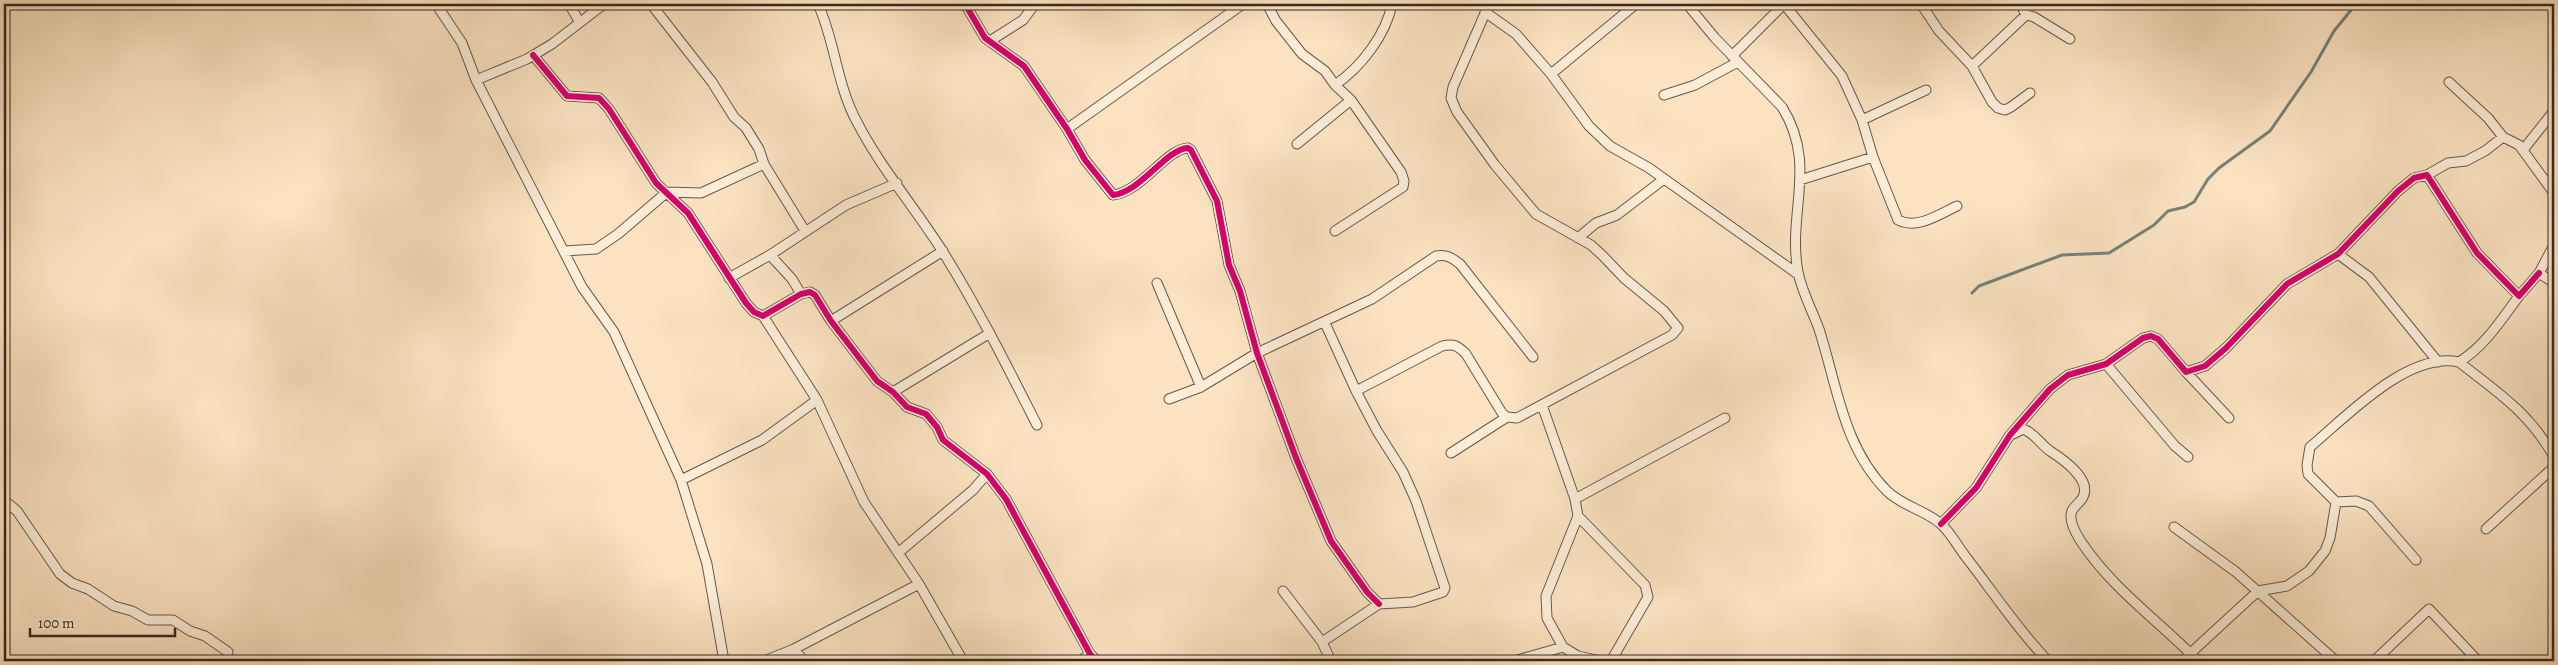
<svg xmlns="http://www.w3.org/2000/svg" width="2558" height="665" viewBox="0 0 2558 665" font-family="Alegreya,serif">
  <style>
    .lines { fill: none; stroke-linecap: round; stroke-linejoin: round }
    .stream { stroke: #75827b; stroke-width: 3 }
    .minor-casing { stroke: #685849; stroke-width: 11 }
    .minor { stroke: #fcedd7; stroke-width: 9 }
    .cycleway-casing { stroke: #fcedd7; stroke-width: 9 }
    .cycleway { stroke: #d6006c; stroke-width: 6 }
  </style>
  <rect width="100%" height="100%" fill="#fbe3c2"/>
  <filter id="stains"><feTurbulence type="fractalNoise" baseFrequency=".004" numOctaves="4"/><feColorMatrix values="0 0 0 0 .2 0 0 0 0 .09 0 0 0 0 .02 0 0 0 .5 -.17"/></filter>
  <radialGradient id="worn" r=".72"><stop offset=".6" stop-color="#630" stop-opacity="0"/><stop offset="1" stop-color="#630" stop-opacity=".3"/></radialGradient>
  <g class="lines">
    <!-- stream -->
    <path class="stream" d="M1972 293 1979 286 2062 255 2109 253 2154 225 2168 211 2185 207 2194 202 2208 179 2219 168 2270 131 2311 72 2334 31 2356 4"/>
    <!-- minor casing -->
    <g class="minor-casing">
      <path id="minor" d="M436 4 462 43 476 80 582 287 614 332 681 480 707 564 724 661
        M569 4 579 21
        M818 4C835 41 837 86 857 122 880 167 916 209 943 252 978 308 1007 366 1037 425
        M965 4 985 38 1024 66 1067 129 1085 160 1113 195C1141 192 1166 149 1188 148L1191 150 1217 201 1229 265 1240 291 1257 353 1296 458 1331 541 1367 592 1379 604
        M1267 4 1276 21 1302 54 1325 71 1335 85 1351 100 1401 172 1404 181 1403 187 1335 231
        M1687 4 1715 38 1782 107C1818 165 1787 212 1798 272 1802 292 1812 310 1819 329 1837 385 1843 447 1887 491 1902 506 1925 510 1941 524 1951 533 1958 547 1966 557 1993 592 2018 630 2048 661
        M1784 4 1842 76 1862 120 1873 157
        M1921 4 1939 31 1972 66 1992 102 1998 108 2005 110 2011 107 2030 93
        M2024 4 2022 7 2026 15
        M1485 12 1516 34 1551 74 1589 126 1610 146 1649 168 1799 275
        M990 41 1023 20 1035 4
        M533 55 567 96 599 98 609 109 656 183 688 213 746 303 754 312 763 316 801 294 810 292 815 295 831 321 877 381 893 392 907 407 926 414 937 427 943 440 987 474 1006 499 1090 654 1097 661
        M1732 56 1784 4
        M1972 66 2026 15 2034 17 2070 39
        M1551 74 1636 4
        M476 80 527 59 552 44 604 4
        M2449 82 2488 118 2503 137
        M1335 85C1361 67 1386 35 1392 4
        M1664 95 1695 85 1738 62
        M1862 120 1926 90
        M1067 129 1243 4
        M1297 144 1351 100
        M2523 150 2554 111
        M764 164 805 231
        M2427 175 2448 163 2466 161 2485 151 2503 137 2519 145 2554 193
        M1800 180 1873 157 1898 220C1917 230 1940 214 1957 206
        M1578 238 1596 223 1617 215 1664 179
        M2554 245 2539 273 2554 283
        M564 251 596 249 618 234 667 192 701 193 764 164 759 149 746 128 734 117 712 82 651 4
        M2338 254 2369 277 2438 362
        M770 255 792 279 801 294
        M729 278 770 255 846 205 897 183
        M1157 283 1201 387
        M763 316 817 400 864 502 919 584 794 649
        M831 321 943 251
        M2459 362C2497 392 2530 413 2554 457
        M2106 364 2175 446 2188 457
        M2186 372 2229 418
        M1356 391 1442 346C1454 343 1458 346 1466 354L1502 413 1507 417 1517 418 1672 335 1678 328 1664 311 1624 278 1602 255 1591 245 1536 214 1495 165 1457 112 1451 98 1453 87 1489 4
        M893 392 990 333
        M1169 399 1201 387 1257 353 1372 299 1436 256C1447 254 1452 258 1460 264L1533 357
        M1542 405 1575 499 1578 516 1645 585 1648 597 1611 661
        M2013 434 2023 429C2035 433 2040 444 2050 451 2061 458 2092 479 2083 497 2081 501 2076 505 2073 509 2067 518 2075 532 2080 540 2111 588 2159 621 2198 661
        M1451 453 1507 417
        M681 480 762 440 817 400
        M1575 499 1725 418
        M4 500 17 511 60 574 72 583 88 589 114 606 132 611 148 620H173L190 631 205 636 228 652
        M2336 502 2356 501 2369 506 2416 560
        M1578 516 1546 596 1547 618 1563 647 1578 656 1601 661
        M1941 524 1976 488 2010 435 2050 389 2068 375 2106 364 2143 338 2151 336 2158 339 2186 372 2205 366 2226 348 2287 284 2338 254 2398 191 2414 178 2427 175 2477 253 2519 296 2539 273
        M2174 527 2236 572 2336 661
        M2486 529 2554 467
        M898 553 973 490 987 474
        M919 584 963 661
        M1283 591 1322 642 1331 661
        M1322 642 1379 604 1413 602 1443 592 1445 588 1416 501 1403 472 1377 431 1356 391 1325 323
        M764 661 794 649 804 661
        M1080 661 1090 654
        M1514 661 1563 647
        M2182 661 2258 591 2287 586 2309 571 2325 551 2330 538 2336 502 2308 474 2307 465 2310 447C2346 417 2408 351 2459 362 2485 346 2501 320 2519 296
        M2374 661 2429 609 2478 661"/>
    </g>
    <!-- minor -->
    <use href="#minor" class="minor"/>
    <!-- cycleway casing -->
    <g class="cycleway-casing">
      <path id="cycleway" d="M965 4 985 38 1024 66 1067 129 1085 160 1113 195C1141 192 1166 149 1188 148L1191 150 1217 201 1229 265 1240 291 1257 353 1296 458 1331 541 1367 592 1379 604
        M533 55 567 96 599 98 609 109 656 183 688 213 746 303 754 312 763 316 801 294 810 292 815 295 831 321 877 381 893 392 907 407 926 414 937 427 943 440 987 474 1006 499 1090 654 1097 661
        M1941 524 1976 488 2010 435 2050 389 2068 375 2106 364 2143 338 2151 336 2158 339 2186 372 2205 366 2226 348 2287 284 2338 254 2398 191 2414 178 2427 175 2477 253 2519 296 2539 273"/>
    </g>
    <!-- cycleway -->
    <use href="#cycleway" class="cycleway"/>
  </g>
  <!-- margin -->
  <rect width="2558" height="665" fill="none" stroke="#fbe3c2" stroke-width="20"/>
  <rect x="5" y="5" width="2548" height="655" fill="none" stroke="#372921" stroke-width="2.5"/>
  <rect x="10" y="10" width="2538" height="645" fill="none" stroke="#372921"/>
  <!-- scale -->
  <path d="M30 628v8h145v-8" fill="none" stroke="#372921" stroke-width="2.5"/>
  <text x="38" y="628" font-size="15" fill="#372921" stroke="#fcedd7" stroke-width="4" paint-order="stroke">100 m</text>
  <rect width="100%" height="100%" filter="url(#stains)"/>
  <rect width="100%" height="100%" fill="url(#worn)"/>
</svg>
